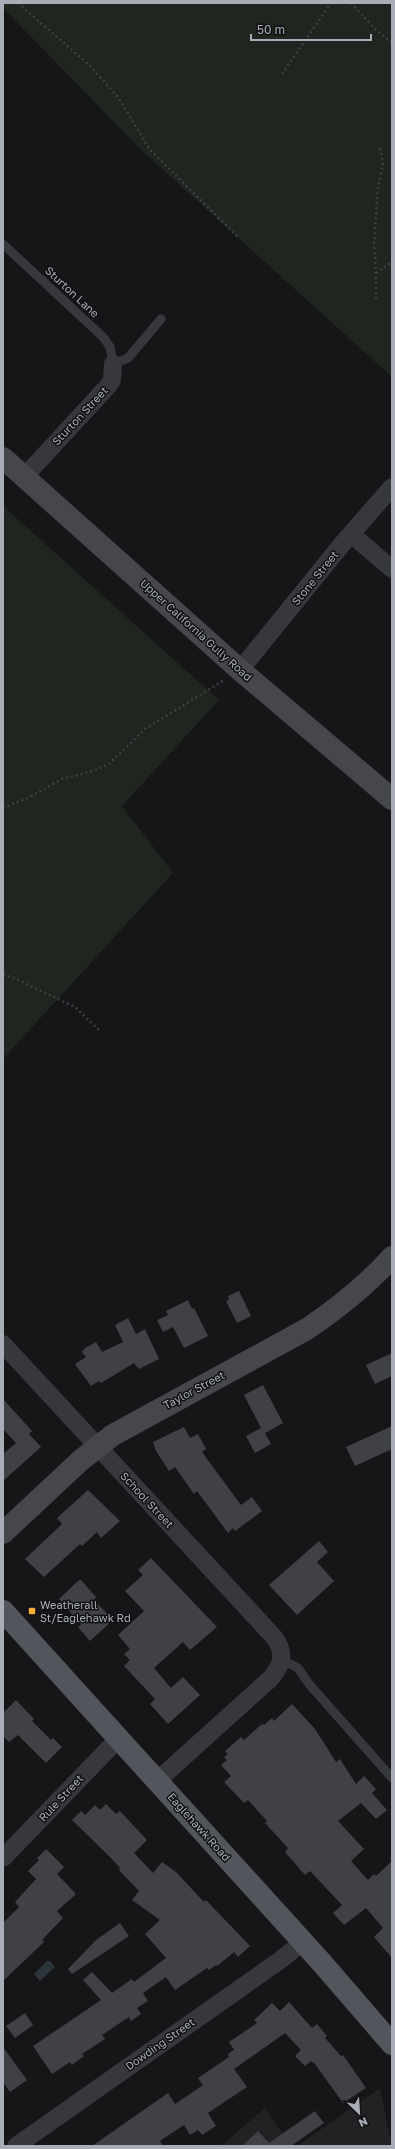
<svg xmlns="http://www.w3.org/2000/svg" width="395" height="2149" viewBox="0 0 395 2149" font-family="'Golos Text',sans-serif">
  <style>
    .built { fill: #222225 }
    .green { fill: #1e261f }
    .water { fill: #2c353c }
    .building { fill: #404145 }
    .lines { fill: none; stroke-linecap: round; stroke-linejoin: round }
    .path { stroke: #3d3f44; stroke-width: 2.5; stroke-dasharray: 2 3; stroke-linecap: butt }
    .lane { stroke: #37383d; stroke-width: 9 }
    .street { stroke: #37383d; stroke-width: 18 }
    .secondary { stroke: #45474d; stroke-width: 22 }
    .primary { stroke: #53555c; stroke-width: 22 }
    .poi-dot { fill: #f2b134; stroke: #111113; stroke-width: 1.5 }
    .labels { text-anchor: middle; stroke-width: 3; stroke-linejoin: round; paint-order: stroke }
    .street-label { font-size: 11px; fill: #a8adb8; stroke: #111113 }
    .poi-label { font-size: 11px; fill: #a8adb8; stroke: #111113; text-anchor: start }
  </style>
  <rect width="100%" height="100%" fill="#161618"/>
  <!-- built -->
  <path class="built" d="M380 2088 392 2146H297Z
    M265 2108 291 2146H221Z"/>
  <!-- green -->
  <path class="green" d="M3 3H392V377L142 151 3 8Z
    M3 506 219 700 122 806 173 873 3 1059Z"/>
  <!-- water -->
  <path class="water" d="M47 1961H50L55 1967 40 1981 34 1974Z"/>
  <!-- building -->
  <path class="building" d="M239 1291 251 1316 237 1323 226 1301 229 1300 228 1296Z
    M188 1300 192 1309 194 1308 208 1336 184 1348 173 1327 163 1332 157 1320 168 1315 166 1311Z
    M128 1318 136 1334 145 1329 159 1359 139 1369 134 1363 101 1383 99 1381 91 1386 75 1364 86 1357 82 1352 85 1348 96 1342 102 1352 123 1342 115 1325Z
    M392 1353V1376L375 1384 366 1365Z
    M263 1385 283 1423 265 1433 271 1444 255 1453 246 1436 261 1428 244 1395Z
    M3 1399 32 1431 29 1434 41 1447 3 1481V1454L16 1443 3 1429Z
    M392 1426V1449L355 1466 346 1447Z
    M184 1427 190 1438 198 1434 206 1449 202 1452 241 1505 252 1497 262 1511 235 1531 233 1528 228 1533 197 1491 194 1494 175 1467 169 1471 156 1451 153 1442Z
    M88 1490 120 1521 101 1538 97 1532 82 1546 80 1544 44 1577 25 1559 62 1524 57 1518Z
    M319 1541 328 1552 317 1562 334 1581 297 1615 269 1585Z
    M151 1558 217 1627 190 1650 183 1642 154 1668 171 1688 183 1677 200 1695 168 1724 150 1704 155 1699 124 1666 130 1660 124 1654 130 1649 118 1635 144 1611 125 1591 143 1575 138 1570Z
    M79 1580H81L96 1597 94 1600 113 1620 90 1641 78 1627 81 1625 59 1599Z
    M16 1700 34 1719 32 1721 51 1740 53 1738 62 1747 46 1763 18 1735 9 1742 3 1736V1713Z
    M292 1704 315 1729 336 1762 340 1759 356 1784 364 1776 376 1789 372 1793 387 1810 376 1819 361 1803 338 1821 364 1849 351 1861 368 1880 374 1874 376 1876 392 1861V1958L374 1937 383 1928 366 1908 344 1925 333 1913 342 1905 310 1871 305 1875 285 1852 288 1848 265 1823 267 1821 248 1800 244 1803 224 1782 231 1776 221 1765 227 1760 224 1757 228 1754 225 1751 241 1737 244 1740 262 1724 264 1725 272 1718 274 1721Z
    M106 1804 116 1814 120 1811 147 1840 134 1853 153 1873 162 1862 176 1872 204 1902 206 1900 250 1946 238 1957 234 1952 217 1966 216 1965 209 1970 207 1968 175 1990 166 1977 143 1993 148 2001 137 2008 141 2014 131 2021 129 2017 102 2035 105 2039 82 2054 84 2056 72 2065 70 2062 52 2074 33 2046 101 2000 83 1980 92 1972 112 1993 132 1979 134 1982 166 1958 145 1934 160 1920 132 1900 139 1891 119 1870 120 1868 111 1858 72 1820 81 1811 85 1815 95 1805 100 1810Z
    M46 1849 64 1867 57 1874 75 1893V1895L57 1911 63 1918 42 1940 44 1942 3 1981V1923L19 1907 15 1902 36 1879 28 1871 39 1860 37 1858Z
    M120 1923 129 1936 72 1974 68 1969 96 1940Z
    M289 2002 312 2028 317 2024 327 2036 325 2038 341 2056 343 2055 366 2088 343 2103 315 2064 311 2061 305 2066 295 2056 301 2050 285 2033 234 2069 247 2087 208 2113 216 2126 202 2135 198 2130 190 2135 184 2125 160 2141 163 2146H92L168 2093 175 2104 203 2085 198 2078 229 2057 228 2054 234 2050 229 2042 257 2023 254 2020 272 2003 280 2011Z
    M25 2013 33 2025 15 2038 6 2026Z
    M3 2047 27 2080 10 2092 3 2082Z
    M315 2111 324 2123 291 2146H242L258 2131 269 2143Z"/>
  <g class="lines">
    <!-- path -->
    <path class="path" d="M18 3 88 64 118 97 150 150 238 237
      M351 3 375 29 392 43
      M282 74 331 3
      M376 273 392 262
      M376 299V273L374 244 378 188 383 164 380 148
      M3 808 30 797 62 779 93 771 109 764 145 729 224 680
      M3 975 14 978 75 1007 100 1031"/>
    <!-- lane -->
    <path class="lane" d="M3 244 104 338 110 347 113 364 128 358 161 319
      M282 1660 298 1668 309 1684 392 1778"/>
    <!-- street -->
    <path class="street" d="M24 477 108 386 112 380 113 364
      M351 534 392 569
      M240 670 343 543 392 487
      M3 1344 273 1636C286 1652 283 1665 270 1679L157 1781
      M3 1858 119 1738
      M16 2146 279 1961 303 1942"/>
    <!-- secondary -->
    <path class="secondary" d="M3 458 240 670 392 799
      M3 1533 81 1460 113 1435 307 1329C338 1308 367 1285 392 1257"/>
    <!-- primary -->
    <path class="primary" d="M3 1611 322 1963 392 2044"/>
  </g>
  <!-- markers -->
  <rect class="poi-dot" x="28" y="1607" width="8" height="8" rx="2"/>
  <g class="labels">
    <!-- street labels -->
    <g class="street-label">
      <text transform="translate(72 292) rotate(43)" y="4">Sturton Lane</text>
      <text transform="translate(80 416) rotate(-47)" y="4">Sturton Street</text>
      <text transform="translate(315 578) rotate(-51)" y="4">Stone Street</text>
      <text transform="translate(196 630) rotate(42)" y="4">Upper California Gully Road</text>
      <text transform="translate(194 1390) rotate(-28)" y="4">Taylor Street</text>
      <text transform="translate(147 1500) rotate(47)" y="4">School Street</text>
      <text transform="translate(61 1798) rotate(-47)" y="4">Rule Street</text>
      <text transform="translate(199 1827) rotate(48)" y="4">Eaglehawk Road</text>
      <text transform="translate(160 2044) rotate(-35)" y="4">Dowding Street</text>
    </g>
    <!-- poi labels -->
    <g class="poi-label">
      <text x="40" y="1609">Weatherall<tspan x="40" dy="13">St/Eaglehawk Rd</tspan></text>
    </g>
  </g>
  <!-- border -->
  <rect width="395" height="2149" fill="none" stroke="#a8adb8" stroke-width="8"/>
  <!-- north arrow -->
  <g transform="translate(359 2113) rotate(155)" stroke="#111113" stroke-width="3" paint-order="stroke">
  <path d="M0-3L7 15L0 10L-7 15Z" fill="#a8adb8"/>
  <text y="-6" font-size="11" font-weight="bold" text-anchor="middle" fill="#a8adb8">N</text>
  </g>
  <!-- scale -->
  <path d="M251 34v6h120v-6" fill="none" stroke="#a8adb8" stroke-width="2"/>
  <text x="257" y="34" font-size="12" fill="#a8adb8" stroke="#111113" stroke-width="3" paint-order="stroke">50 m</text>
</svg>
